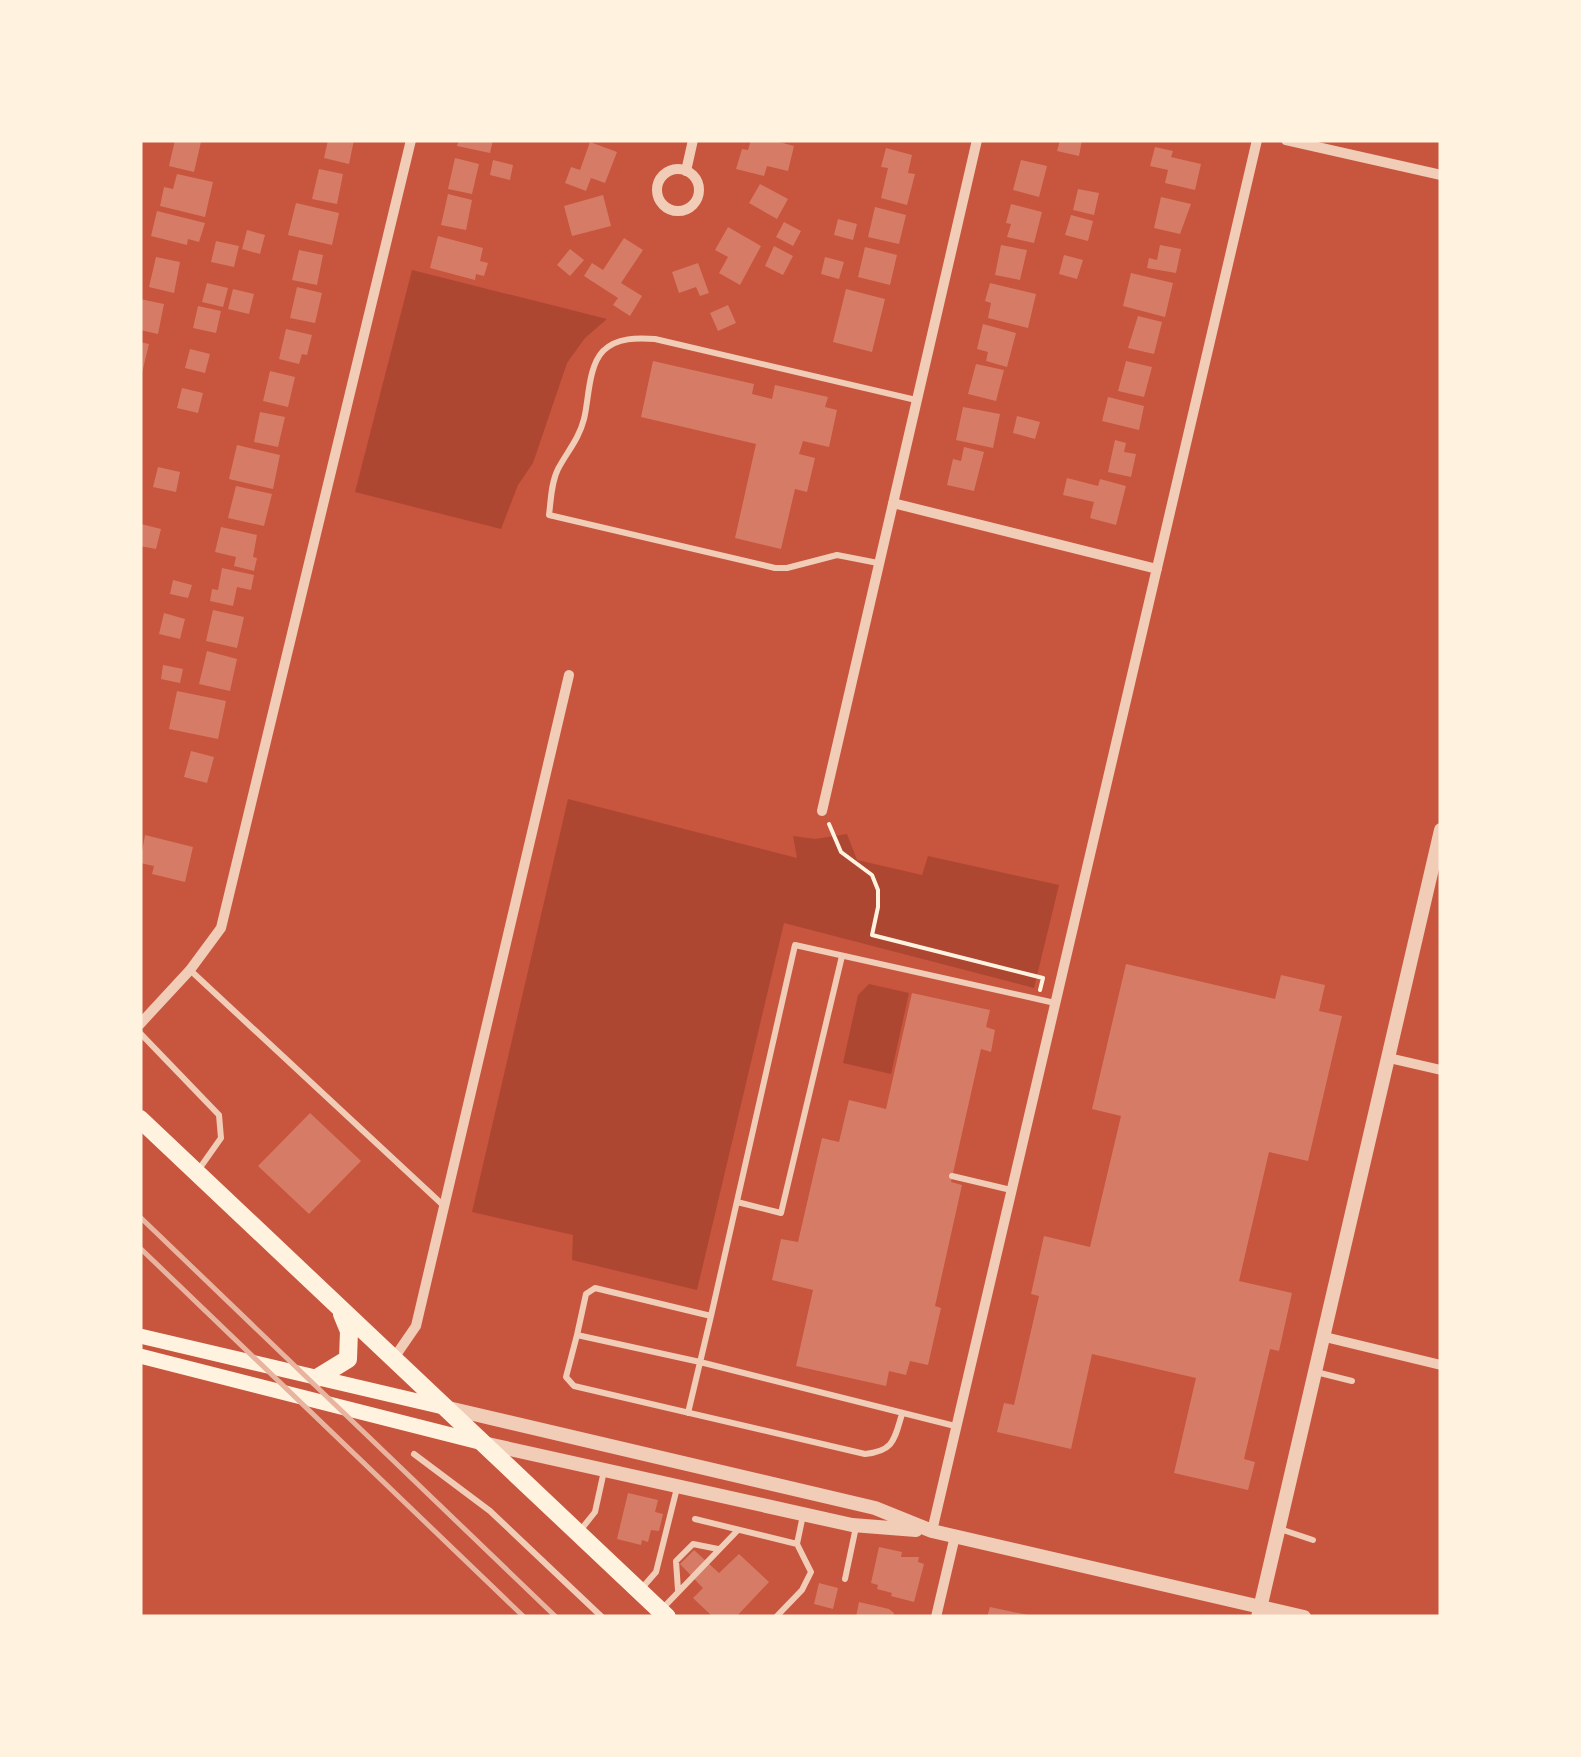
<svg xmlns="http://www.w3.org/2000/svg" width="1581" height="1757" viewBox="0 0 1581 1757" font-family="'Alegreya Sans',sans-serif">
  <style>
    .green { fill: #ae4732 }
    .building { fill: #d67c66 }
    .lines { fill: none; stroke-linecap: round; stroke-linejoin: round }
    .path { stroke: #fff3e0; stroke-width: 4 }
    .service { stroke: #f1ccb7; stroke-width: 6 }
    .minor { stroke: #f1ccb7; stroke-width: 10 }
    .tertiary { stroke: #f1ccb7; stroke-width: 14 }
    .secondary { stroke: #fff3e0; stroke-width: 15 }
    .primary { stroke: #fff3e0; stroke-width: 18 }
    .rail { stroke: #e9b49f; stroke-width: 5 }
  </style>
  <rect width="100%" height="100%" fill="#c8553d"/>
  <!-- green -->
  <path class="green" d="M412 270 607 319 585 338 567 363 533 463 518 485 501 529 355 492Z
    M568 799 797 858 793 836 815 839 847 834 857 860 922 875 928 856 1059 885 1034 988 784 923 697 1290 572 1260 573 1235 472 1212Z
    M869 984 909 993 891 1074 843 1063 858 995Z"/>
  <!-- building -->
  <path class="building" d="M175 140 201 142 194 172 169 166Z
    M328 140H354L349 164 324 158Z
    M459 140H493L490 153 457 146Z
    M751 140H772L794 146 788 171 767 166 764 176 736 169 742 149 748 150Z
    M1060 140H1082L1079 156 1057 151Z
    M590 142 617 152 605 183 591 178 586 191 565 183 571 167 580 170Z
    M1155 147 1173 151 1171 157 1201 164 1195 190 1165 183 1168 170 1150 166Z
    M886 148 912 155 908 173 915 174 907 205 881 198 888 168 881 167Z
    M455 158 479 164 472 194 448 189Z
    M493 160 513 165 510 180 490 175Z
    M1021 160 1047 166 1039 197 1013 190Z
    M319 169 343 174 337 204 312 199Z
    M177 174 213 182 205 217 160 206 164 187 173 189Z
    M760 184 788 199 777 219 749 203Z
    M1078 189 1099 193 1094 215 1073 210Z
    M448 194 472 200 466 230 441 225Z
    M603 195 611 226 572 236 564 206Z
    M1161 197 1191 204 1180 234 1154 228Z
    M296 203 339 213 332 245 288 235Z
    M1011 204 1042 212 1034 243 1007 237 1011 224 1006 223Z
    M875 207 906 215 899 244 868 237Z
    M157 211 205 223 199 242 188 239 187 245 151 236Z
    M1071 215 1093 221 1088 241 1065 235Z
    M838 219 857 224 853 240 834 235Z
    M784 222 801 231 793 246 776 237Z
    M728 227 761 246 740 285 719 273 728 257 715 250Z
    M247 230 265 235 260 254 242 249Z
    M438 236 483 248 480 261 488 263 484 276 476 274 475 280 430 268Z
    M624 238 643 250 621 283 642 296 630 316 613 305 618 298 584 276 592 263 603 270Z
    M216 241 239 246 234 267 211 262Z
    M1001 245 1027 250 1020 280 995 275Z
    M1160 245 1181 249 1176 273 1147 268 1149 258 1157 260Z
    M774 246 793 256 783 275 765 266Z
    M865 247 897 255 890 285 858 277Z
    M570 249 584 260 570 276 557 265Z
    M299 250 323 255 317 285 292 280Z
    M1064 255 1083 260 1077 279 1059 274Z
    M156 257 180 262 174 293 149 287Z
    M825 257 844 262 839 279 821 274Z
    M698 263 709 293 700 296 696 287 679 293 672 272Z
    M1131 273 1173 283 1165 317 1123 306Z
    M207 283 228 288 223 307 202 302Z
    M990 283 1036 294 1028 328 988 318 991 303 985 301Z
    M297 287 322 293 315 323 290 318Z
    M233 289 254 294 249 314 228 309Z
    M846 289 885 299 872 352 833 342Z
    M140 299 164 304 158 334 140 330Z
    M728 305 736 323 718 331 710 313Z
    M198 306 221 311 216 333 193 328Z
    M1138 316 1162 322 1154 354 1128 348Z
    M983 324 1016 333 1007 367 986 361 988 352 977 349Z
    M286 329 312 335 307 355 302 354 299 364 279 359Z
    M140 342 149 344 141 377H140Z
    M190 349 210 354 205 373 185 368Z
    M653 361 754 384 752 394 772 399 775 385 828 397 825 407 837 410 829 447 803 441 799 454 815 458 807 492 795 489 781 549 735 538 756 444 641 417Z
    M1126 361 1152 367 1144 397 1118 391Z
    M976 364 1004 370 996 401 968 394Z
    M270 371 295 377 288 407 263 401Z
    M182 388 203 393 198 413 177 408Z
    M1108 397 1144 406 1139 430 1102 421Z
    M963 407 1000 414 993 448 956 440Z
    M260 412 285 417 278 447 254 442Z
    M1017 416 1040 422 1035 439 1013 433Z
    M1115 440 1126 443 1124 452 1136 454 1131 477 1108 472Z
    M237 445 280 455 273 489 229 479Z
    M964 447 984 452 974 491 947 485 953 459 961 461Z
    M158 467 180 472 176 492 153 487Z
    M1067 478 1098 486 1100 479 1126 486 1116 525 1090 518 1094 502 1063 495Z
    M236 486 272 494 264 526 228 518Z
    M141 524 161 529 156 549 140 546Z
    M221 527 257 535 253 557 257 558 254 571 234 566 236 557 215 552Z
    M222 568 254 575 251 590 237 587 233 606 210 601 212 589 218 590Z
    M173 580 192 585 188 598 170 594Z
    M213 610 244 617 237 648 206 641Z
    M164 613 185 619 180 639 159 634Z
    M207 651 237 659 230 691 199 684Z
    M163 665 183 669 180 683 161 679Z
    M177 691 226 701 218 739 169 729Z
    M191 751 214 757 207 783 184 777Z
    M145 835 193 847 185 882 152 874 154 866 140 863Z
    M1126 964 1275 999 1281 975 1325 985 1319 1011 1342 1016 1308 1161 1269 1152 1239 1281 1292 1293 1279 1351 1270 1349 1244 1459 1255 1462 1248 1490 1174 1473 1196 1378 1092 1354 1071 1449 997 1432 1004 1403 1014 1405 1039 1296 1031 1294 1044 1236 1090 1247 1121 1116 1092 1109Z
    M912 993 990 1010 986 1027 995 1030 991 1052 981 1049 951 1182 962 1185 935 1306 941 1308 928 1365 910 1361 906 1375 889 1371 886 1386 796 1366 813 1290 772 1280 781 1239 798 1242 822 1138 839 1142 849 1100 886 1109Z
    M310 1113 361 1161 309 1214 258 1166Z
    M628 1493 658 1500 655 1512 663 1514 659 1531 651 1530 648 1542 642 1540 641 1545 617 1539Z
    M879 1547 902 1552 901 1557H919L918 1562 924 1564 914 1602 891 1596 892 1593 877 1589 878 1585 871 1583Z
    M694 1550 719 1573 739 1554 769 1582 736 1617H713L693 1598 703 1588 680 1564Z
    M819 1583 838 1588 833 1609 814 1604Z
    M859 1602 889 1609 894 1613 893 1617H856Z
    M990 1607 1028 1615 1027 1617H987Z"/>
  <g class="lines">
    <!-- path -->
    <path class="path" d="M829 824 841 852 872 875 878 890V907L872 935 1043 978 1040 990"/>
    <!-- service -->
    <path class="service" d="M878 563 837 555 787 568H775L549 515C551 500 551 483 558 469 567 452 579 439 584 419 589 399 588 367 603 351 617 337 638 338 655 339L916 400
      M190 970 444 1206
      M140 1033 219 1115 221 1138 197 1172
      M952 1176 1011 1190
      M737 1202 781 1213 842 956
      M711 1316 795 945 1055 1003
      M577 1335 586 1294 595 1288 711 1316 688 1413
      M1316 1372 1352 1381
      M902 1414C894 1440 894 1451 865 1454L574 1386 566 1377 577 1335 700 1362 955 1426
      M414 1454 490 1511 602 1617
      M695 1519 797 1544
      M1280 1529 1313 1540
      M579 1532 595 1512 604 1471
      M845 1579 856 1527
      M642 1588 656 1572 677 1488
      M678 1590 676 1561 693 1544 718 1549
      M661 1610 738 1530
      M776 1617 802 1590 811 1572 797 1544 803 1515"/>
    <!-- minor -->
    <path class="minor" d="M1286 140 1441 175
      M657 190a21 21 0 1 1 42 0a21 21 0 1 1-42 0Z
      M686 171 693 140
      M893 503 1157 569
      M822 811 977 140
      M140 1024 190 970 221 928 411 140
      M1389 1058 1441 1070
      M1325 1337 1441 1365
      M394 1358 416 1326 569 675
      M932 1531 1257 140
      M936 1617 955 1536"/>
    <!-- tertiary -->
    <path class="tertiary" d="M444 1407 875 1508 932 1531 1304 1617
      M483 1443 852 1525 916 1530
      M1258 1617 1441 830"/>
    <!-- secondary -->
    <path class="secondary" d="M140 1336 443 1407
      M140 1356 483 1443"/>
    <!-- primary -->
    <path class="primary" d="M140 1119 667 1617
      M317 1378 348 1359 349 1331 342 1314"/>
    <!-- rail -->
    <path class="rail" d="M140 1217 556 1617
      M140 1248 524 1617"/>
  </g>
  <!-- border -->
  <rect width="1581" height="1757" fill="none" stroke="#fff3e0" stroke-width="285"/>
</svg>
